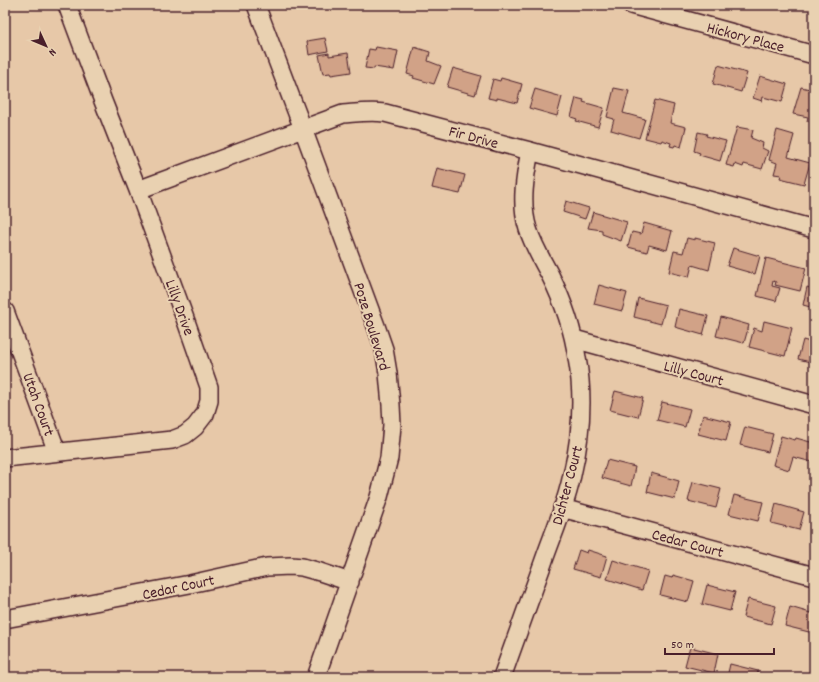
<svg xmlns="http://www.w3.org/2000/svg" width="819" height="682" viewBox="0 0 819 682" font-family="Dekko,sans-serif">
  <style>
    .building { fill: #d1a287; stroke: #4a1f2b }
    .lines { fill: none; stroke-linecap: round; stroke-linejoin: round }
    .street-casing { stroke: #4a1f2b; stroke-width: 20 }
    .street { stroke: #e9d1b1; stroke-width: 17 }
    .labels { text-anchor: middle; stroke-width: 4; stroke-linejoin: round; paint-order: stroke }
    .street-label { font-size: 16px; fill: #4a1f2b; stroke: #e9d1b1 }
  </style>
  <rect width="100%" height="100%" fill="#e7c8a8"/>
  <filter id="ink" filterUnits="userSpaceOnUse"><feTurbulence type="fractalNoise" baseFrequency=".025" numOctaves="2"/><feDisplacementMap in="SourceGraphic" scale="8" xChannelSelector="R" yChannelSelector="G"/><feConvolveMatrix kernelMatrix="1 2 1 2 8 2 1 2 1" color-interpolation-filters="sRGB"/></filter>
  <g filter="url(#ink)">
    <!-- building -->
    <path class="building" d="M325 38 328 51 309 55 307 41Z
      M376 47 398 51 394 70 374 67V69L365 68 369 49 375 50Z
      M414 47 430 52 428 61 441 66 434 84 413 78 414 76 407 74Z
      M329 53V56L348 53 351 72 331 75 330 73 323 74 319 55Z
      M718 65 747 73 741 92 713 84Z
      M453 68 481 76 475 95 447 87Z
      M760 76 787 84 782 102 763 97 762 101 753 98Z
      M501 78 522 84 517 103 497 98V100L488 98 493 79 500 81Z
      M801 87 814 90V122L807 121 808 117 793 114Z
      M614 88 629 91 623 113 645 119 639 138 611 130 614 119 607 117Z
      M535 89 562 97 557 116 529 108Z
      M576 98 584 100 583 102 604 108 598 127 576 121 577 119 571 117Z
      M655 100 674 105 670 123 686 127 681 147 675 145 674 147 670 146 671 143 662 140 661 142 645 138Z
      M737 127 753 130 751 138 763 143 762 148 768 151 762 169 744 164 743 167 735 164 734 167 726 165Z
      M777 130 794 135 788 157 810 163 804 184 780 178 781 175 774 174 777 163 769 160Z
      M698 132 707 134 706 136 726 141 720 161 699 155 700 153 694 151Z
      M437 168 465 175 460 194 432 188Z
      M566 201 589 208 585 219 563 212Z
      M593 212 627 222 621 241 602 234V230L588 228Z
      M644 223 672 231 667 250 649 245 647 252 628 247 632 232 641 234Z
      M687 238 695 240V238L715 243 709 270 692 265 689 277 669 272 674 251 683 253Z
      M733 248 760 256 755 274 727 266Z
      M766 258 806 268 800 291 775 285 776 282 773 281 772 286 780 288 776 301 757 296Z
      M599 285 627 293 622 311 594 304Z
      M807 287 814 289V308L803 305Z
      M638 298 666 305 661 324 634 317Z
      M679 309 708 316 703 335 675 327Z
      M721 317 749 325 744 343 716 336Z
      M764 321 792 328 785 356 749 347 754 328 762 331Z
      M803 340 814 343V363L798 359Z
      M615 391 643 398 638 417 610 410Z
      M662 402 690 409 685 427 657 420Z
      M703 415 731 422 726 441 698 434Z
      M745 427 773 434 768 452 740 445Z
      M781 436 795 440 796 438 814 443V453L812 462 793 457 789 470 773 465Z
      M607 460 635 467 631 486 602 478Z
      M651 473 679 481 675 499 647 492Z
      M693 482 721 489 716 508 688 501Z
      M734 495 763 502 758 521 729 514Z
      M776 504 804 512 799 530 771 523Z
      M579 550 587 553 588 550 607 556 601 577 573 569Z
      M613 560 648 571 642 590 607 579Z
      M673 575 694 581 688 602 660 595 665 576 672 578Z
      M707 585 735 592 730 611 702 604Z
      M748 599 776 606 771 624 743 617Z
      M790 607 814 614V630L813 633 785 626Z
      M690 647 718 654 714 673 685 666Z
      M730 664 758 671 757 677H727Z"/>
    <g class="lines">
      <!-- street casing -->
      <g class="street-casing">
        <path id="street" d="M256 5 303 129 376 326 384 349 388 373 391 405 392 425 389 458 379 497 316 677
          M631 5 814 55
          M138 190 343 114C357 113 370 111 385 113L530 151 814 229
          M5 311 57 452
          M574 339 814 405
          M5 458 172 440 185 435 195 427 205 414 209 401V387L187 324 138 190 103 101 67 5
          M562 508 814 576
          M5 619 190 584 267 567 291 566 302 567 320 572 350 582
          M502 677C516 639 529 601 543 563 553 534 566 505 572 475 581 437 584 396 577 358 573 329 563 301 550 275 542 260 533 245 528 229 520 204 525 176 530 151"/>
      </g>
      <!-- street -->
      <use href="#street" class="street"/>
    </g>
  </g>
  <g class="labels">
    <!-- street labels -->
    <g class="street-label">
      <text transform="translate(746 36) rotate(15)" y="6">Hickory Place</text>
      <text transform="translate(474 136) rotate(15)" y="6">Fir Drive</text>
      <text transform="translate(181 307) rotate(70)" y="6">Lilly Drive</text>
      <text transform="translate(373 326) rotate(73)" y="6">Poze Boulevard</text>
      <text transform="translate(694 372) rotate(15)" y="6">Lilly Court</text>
      <text transform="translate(40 404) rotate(70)" y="6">Utah Court</text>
      <text transform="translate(566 485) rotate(-75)" y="6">Dichter Court</text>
      <text transform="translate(688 542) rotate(15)" y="6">Cedar Court</text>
      <text transform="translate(178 586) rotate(-12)" y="6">Cedar Court</text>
    </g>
  </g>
  <!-- margin -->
  <rect width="819" height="682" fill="none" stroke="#e9d1b1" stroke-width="20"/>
  <rect x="10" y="10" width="799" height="662" fill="none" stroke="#4a1f2b" stroke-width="1.5" filter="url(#ink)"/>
  <!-- north arrow -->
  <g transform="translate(46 46) rotate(134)" stroke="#e9d1b1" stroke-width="3" paint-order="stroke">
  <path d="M0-3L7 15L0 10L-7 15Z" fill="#4a1f2b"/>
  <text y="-6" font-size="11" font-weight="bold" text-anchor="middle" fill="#4a1f2b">N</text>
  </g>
  <!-- scale -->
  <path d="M665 648v6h109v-6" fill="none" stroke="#4a1f2b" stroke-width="2"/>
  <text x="671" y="648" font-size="12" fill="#4a1f2b" stroke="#e9d1b1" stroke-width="3" paint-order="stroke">50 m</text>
</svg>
